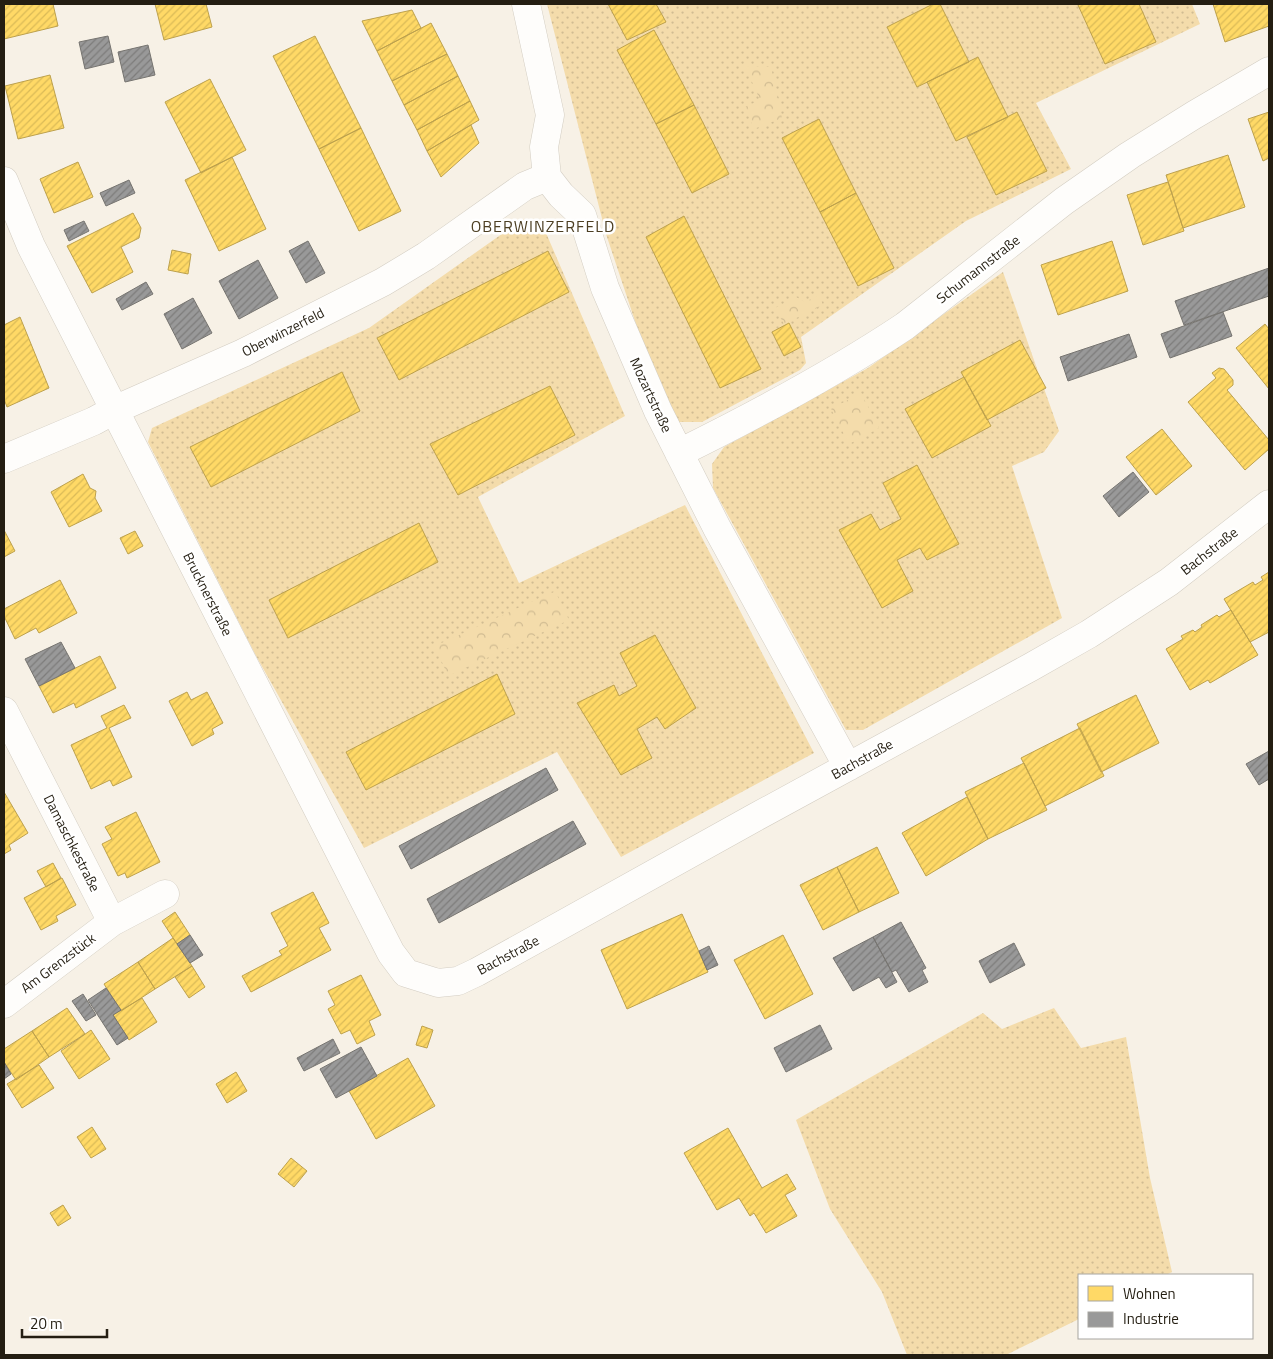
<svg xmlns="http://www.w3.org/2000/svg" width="1273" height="1359" viewBox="0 0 1273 1359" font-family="'Titillium Web',sans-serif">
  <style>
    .grass { fill: url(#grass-dots) }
    .park { fill: url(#park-crowns) }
    .homes { fill: url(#homes-hatch); stroke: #bda14d }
    .industry { fill: url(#industry-hatch); stroke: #767470 }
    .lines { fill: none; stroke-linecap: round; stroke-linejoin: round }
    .minor-casing { stroke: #d3cdc2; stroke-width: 29 }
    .minor { stroke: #fefdfb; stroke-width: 28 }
    .labels { text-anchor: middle; stroke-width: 5; stroke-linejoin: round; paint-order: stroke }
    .street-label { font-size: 14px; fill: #241e12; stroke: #fff }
    .quarter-label { font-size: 16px; letter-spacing: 1px; fill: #4c3e22; stroke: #fff }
  </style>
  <defs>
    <pattern id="grass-dots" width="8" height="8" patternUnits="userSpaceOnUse" patternTransform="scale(1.25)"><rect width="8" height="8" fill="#f4dcab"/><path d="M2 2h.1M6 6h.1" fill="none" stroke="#d1bc92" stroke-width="1.8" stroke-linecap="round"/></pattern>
    <pattern id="park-crowns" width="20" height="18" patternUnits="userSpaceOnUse" patternTransform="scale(1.25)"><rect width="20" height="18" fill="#f4dcab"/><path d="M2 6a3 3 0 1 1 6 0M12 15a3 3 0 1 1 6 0" fill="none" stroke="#d1bc92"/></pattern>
    <pattern id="homes-hatch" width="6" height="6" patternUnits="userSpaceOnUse" patternTransform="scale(1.25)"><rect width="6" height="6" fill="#ffd966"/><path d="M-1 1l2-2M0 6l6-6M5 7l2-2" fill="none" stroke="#daba57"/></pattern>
    <pattern id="industry-hatch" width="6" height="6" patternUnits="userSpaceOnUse" patternTransform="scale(1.25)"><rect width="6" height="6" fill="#999"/><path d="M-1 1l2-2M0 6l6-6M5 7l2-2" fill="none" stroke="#7d7c7b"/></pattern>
  </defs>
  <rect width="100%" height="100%" fill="#f7f1e6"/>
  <!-- grass -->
  <path class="grass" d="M547 4H1192L1200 24 1036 103 1071 169 966 221 801 337 806 363 800 370 702 422H675L637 327 606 234Z
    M523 219 543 226 625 416 478 497 519 583 685 505 814 753 621 857 557 752 364 848 255 654 148 442 152 428 369 328Z
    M1003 272 1059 431 1044 452 1012 466 1062 618 863 730H846L713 488 712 464 724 447 868 368Z
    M1054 1008 1081 1048 1126 1037 1150 1178 1172 1272 1166 1275H1079V1319L1006 1355H907L882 1292 830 1209 796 1120 983 1013 1002 1029Z"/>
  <!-- park -->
  <path class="park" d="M745 66 771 67 782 118 754 129 745 107 760 100Z
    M819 295 823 305 784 324 775 308 796 297 805 302Z
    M861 393 879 428 849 444 831 409Z
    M555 591 569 620 448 676 435 646Z"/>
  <!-- homes -->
  <path class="homes" d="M4 4H53L58 26 4 39Z
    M155 4H206L212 27 164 40Z
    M608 4H656L666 22 627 40Z
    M933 4H940L969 62 917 87 887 27Z
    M1080 4H1139L1156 42 1105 64 1078 5Z
    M1213 4H1269V26L1225 42Z
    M412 10 421 28 377 51 362 21Z
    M431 23 447 54 392 81 377 51Z
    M654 30 694 105 656 124 617 50Z
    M315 36 361 128 319 149 273 56Z
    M447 54 458 76 404 105 392 81Z
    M978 57 1008 117 956 141 927 82Z
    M50 75 64 128 18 139 5 86Z
    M458 76 470 101 417 130 404 105Z
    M210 79 246 150 201 173 165 102Z
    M470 101 479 120 427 151 417 130Z
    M694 105 729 174 692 193 656 124Z
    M1017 112 1047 171 996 195 967 137Z
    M1269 112V158L1263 161 1248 119Z
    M819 119 856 193 820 212 782 138Z
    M471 125 479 143 441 177 427 151Z
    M361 128 401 211 359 231 319 149Z
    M1228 155 1245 207 1183 228 1166 175Z
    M232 157 266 229 219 251 185 180Z
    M78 162 93 197 54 213 40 179Z
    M1168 182 1184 231 1143 245 1127 195Z
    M856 193 894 268 858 286 820 212Z
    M133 213 141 228 139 238 121 247 133 272 92 293 67 246Z
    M684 216 761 369 720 388 646 237Z
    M1112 241 1128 291 1058 315 1041 265Z
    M172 250 191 254 188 274 168 270Z
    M548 251 569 292 399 380 377 338Z
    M20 317 49 388 7 407 4 399V325Z
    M789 323 801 347 784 356 772 332Z
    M1265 324 1269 329V389L1236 348Z
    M1020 340 1046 388 987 420 961 372Z
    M1219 368 1224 369 1233 380V385L1227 390 1269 440V449L1245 470 1188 402 1216 378 1212 373Z
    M342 372 360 411 211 487 190 447Z
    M964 377 991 426 932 458 905 409Z
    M550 386 575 435 458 495 430 444Z
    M1162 429 1192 466 1156 495 1126 457Z
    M917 465 959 544 927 560 920 548 897 560 913 591 882 608 839 530 871 514 880 530 901 519 883 483Z
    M83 474 90 488 96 491 95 498 102 511 69 527 51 492Z
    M419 523 438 562 288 638 269 600Z
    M4 530 15 551 4 557Z
    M135 531 143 546 128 554 120 538Z
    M1269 572V632L1250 642 1224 599 1253 582 1255 585 1263 580 1261 577Z
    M60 580 77 613 39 633 36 628 15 639 4 616V609Z
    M1231 610 1258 655 1210 683 1208 680 1190 690 1166 649 1183 639 1181 636 1193 630 1195 632 1202 627 1201 625 1217 615 1219 617Z
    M655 635 696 708 665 729 657 717 637 729 652 758 621 775 577 703 614 685 619 696 637 686 620 653Z
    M100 656 116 688 76 708 74 703 53 713 39 686Z
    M497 674 515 714 366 790 346 752Z
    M187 692 191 700 207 692 223 723 212 729 214 734 192 746 169 701Z
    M1136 695 1159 743 1101 772 1077 724Z
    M124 705 131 718 109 728 132 777 113 786 110 780 91 789 71 745 107 728 101 716Z
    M1080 728 1104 776 1045 806 1021 758Z
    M1024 763 1047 810 988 839 965 792Z
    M4 792 28 833 9 845 11 850 4 854Z
    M967 797 988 839 926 876 902 833Z
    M136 812 160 862 127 878 125 873 118 876 102 844 112 839 105 827Z
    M877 847 899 893 859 912 837 867Z
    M53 863 61 878 46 887 37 871Z
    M837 867 859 912 823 930 800 885Z
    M62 878 76 905 56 916 58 921 41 930 24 898Z
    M313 892 329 923 319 928 331 950 251 992 242 976 282 955 279 951 288 946 271 913Z
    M175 912 190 935 177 944 162 921Z
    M682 914 708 972 627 1009 601 950Z
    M783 935 813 994 765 1019 734 960Z
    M173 938 192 966 155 989 138 962Z
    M138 962 155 989 121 1011 104 984Z
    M192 966 205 987 189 998 175 977Z
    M361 975 381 1015 369 1021 375 1035 357 1044 350 1030 341 1034 328 1009 335 1005 328 991Z
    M142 998 157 1022 129 1040 113 1015Z
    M67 1008 85 1034 49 1057 32 1031Z
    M422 1026 433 1030 427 1048 416 1045Z
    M91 1030 110 1059 79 1079 61 1051Z
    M32 1031 49 1057 16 1080 4 1062V1049Z
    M408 1058 435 1106 376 1139 349 1091Z
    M39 1065 54 1088 22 1108 7 1084Z
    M236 1072 247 1091 227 1103 216 1084Z
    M92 1127 106 1149 91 1158 77 1137Z
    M728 1128 762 1188 787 1174 796 1189 785 1195 797 1216 766 1233 754 1213 750 1216 739 1198 717 1210 684 1153Z
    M291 1158 307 1171 294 1187 278 1174Z
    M63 1205 71 1218 58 1226 50 1213Z"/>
  <!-- industry -->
  <path class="industry" d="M108 36 114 62 85 69 79 42Z
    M148 45 155 75 125 82 118 52Z
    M129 180 135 193 106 206 100 193Z
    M84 221 89 231 69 241 64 230Z
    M308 241 325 273 306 283 289 251Z
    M258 260 278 298 239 319 219 281Z
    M1269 268V296L1184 325 1175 301Z
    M146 282 153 294 122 310 116 299Z
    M193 298 212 333 182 349 164 314Z
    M1223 312 1232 336 1170 358 1161 334Z
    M1129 334 1137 357 1068 381 1060 357Z
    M1133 472 1149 492 1119 517 1103 496Z
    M61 642 75 668 39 686 25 659Z
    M1269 751V779L1259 785 1246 764Z
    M546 768 558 790 411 869 399 846Z
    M573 821 586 844 439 923 427 899Z
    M901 922 926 968 922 970 928 982 909 992 896 970 892 972 873 937Z
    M190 935 203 955 190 963 177 944Z
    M873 937 897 982 886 988 879 977 853 991 833 958Z
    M1014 943 1025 965 990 983 979 961Z
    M709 946 718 965 707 970 699 951Z
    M106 988 121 1010 113 1015 128 1038 117 1045 88 1000Z
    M83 994 96 1015 86 1021 72 1001Z
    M820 1025 832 1049 786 1072 774 1048Z
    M333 1039 340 1053 304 1071 297 1058Z
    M361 1047 377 1076 336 1098 320 1069Z
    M4 1062 11 1074 4 1079Z"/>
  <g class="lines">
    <!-- minor casing -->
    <g class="minor-casing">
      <path id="minor" d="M526 4 550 115 544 147 547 177 561 195 582 215 605 288 658 411 717 528 848 767
        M4 181 31 246 391 953 406 973 438 983 458 981 477 972 754 818 1031 667 1089 634 1169 582 1269 504
        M679 453C756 415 833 374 905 326L1064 201 1130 155 1194 115 1269 71
        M4 459 94 421 114 410 243 353 383 282 426 256 525 186 547 177
        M4 711 112 922
        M4 1004 112 922 165 894"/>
    </g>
    <!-- minor -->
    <use href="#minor" class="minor"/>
  </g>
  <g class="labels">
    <!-- street labels -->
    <g class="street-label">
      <text transform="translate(978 269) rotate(-38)" y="5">Schumannstraße</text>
      <text transform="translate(283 332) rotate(-27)" y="5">Oberwinzerfeld</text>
      <text transform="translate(651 395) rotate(65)" y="5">Mozartstraße</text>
      <text transform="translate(1209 551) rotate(-38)" y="5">Bachstraße</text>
      <text transform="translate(208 594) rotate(63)" y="5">Brucknerstraße</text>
      <text transform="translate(862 759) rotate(-29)" y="5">Bachstraße</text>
      <text transform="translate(72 843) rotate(63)" y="5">Damaschkestraße</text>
      <text transform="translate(508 955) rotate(-28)" y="5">Bachstraße</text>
      <text transform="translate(58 963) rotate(-37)" y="5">Am Grenzstück</text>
    </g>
    <!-- quarter labels -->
    <g class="quarter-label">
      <text x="543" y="232">OBERWINZERFELD</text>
    </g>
  </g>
  <!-- border -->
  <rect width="1273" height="1359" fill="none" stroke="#241e12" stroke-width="10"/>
  <!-- legend -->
  <rect x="1078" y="1274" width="175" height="65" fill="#ffffff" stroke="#a7a5a0"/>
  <rect x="1088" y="1286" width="25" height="15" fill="#ffd966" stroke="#a7a5a0"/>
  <text x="1123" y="1299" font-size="15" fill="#241e12">Wohnen</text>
  <rect x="1088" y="1312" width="25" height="15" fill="#999999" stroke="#a7a5a0"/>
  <text x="1123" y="1324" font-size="15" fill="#241e12">Industrie</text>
  <!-- scale -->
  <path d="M22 1329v8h85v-8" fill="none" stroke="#241e12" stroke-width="2.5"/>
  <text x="30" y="1329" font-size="15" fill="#241e12" stroke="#ffffff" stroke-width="4" paint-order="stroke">20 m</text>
</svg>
